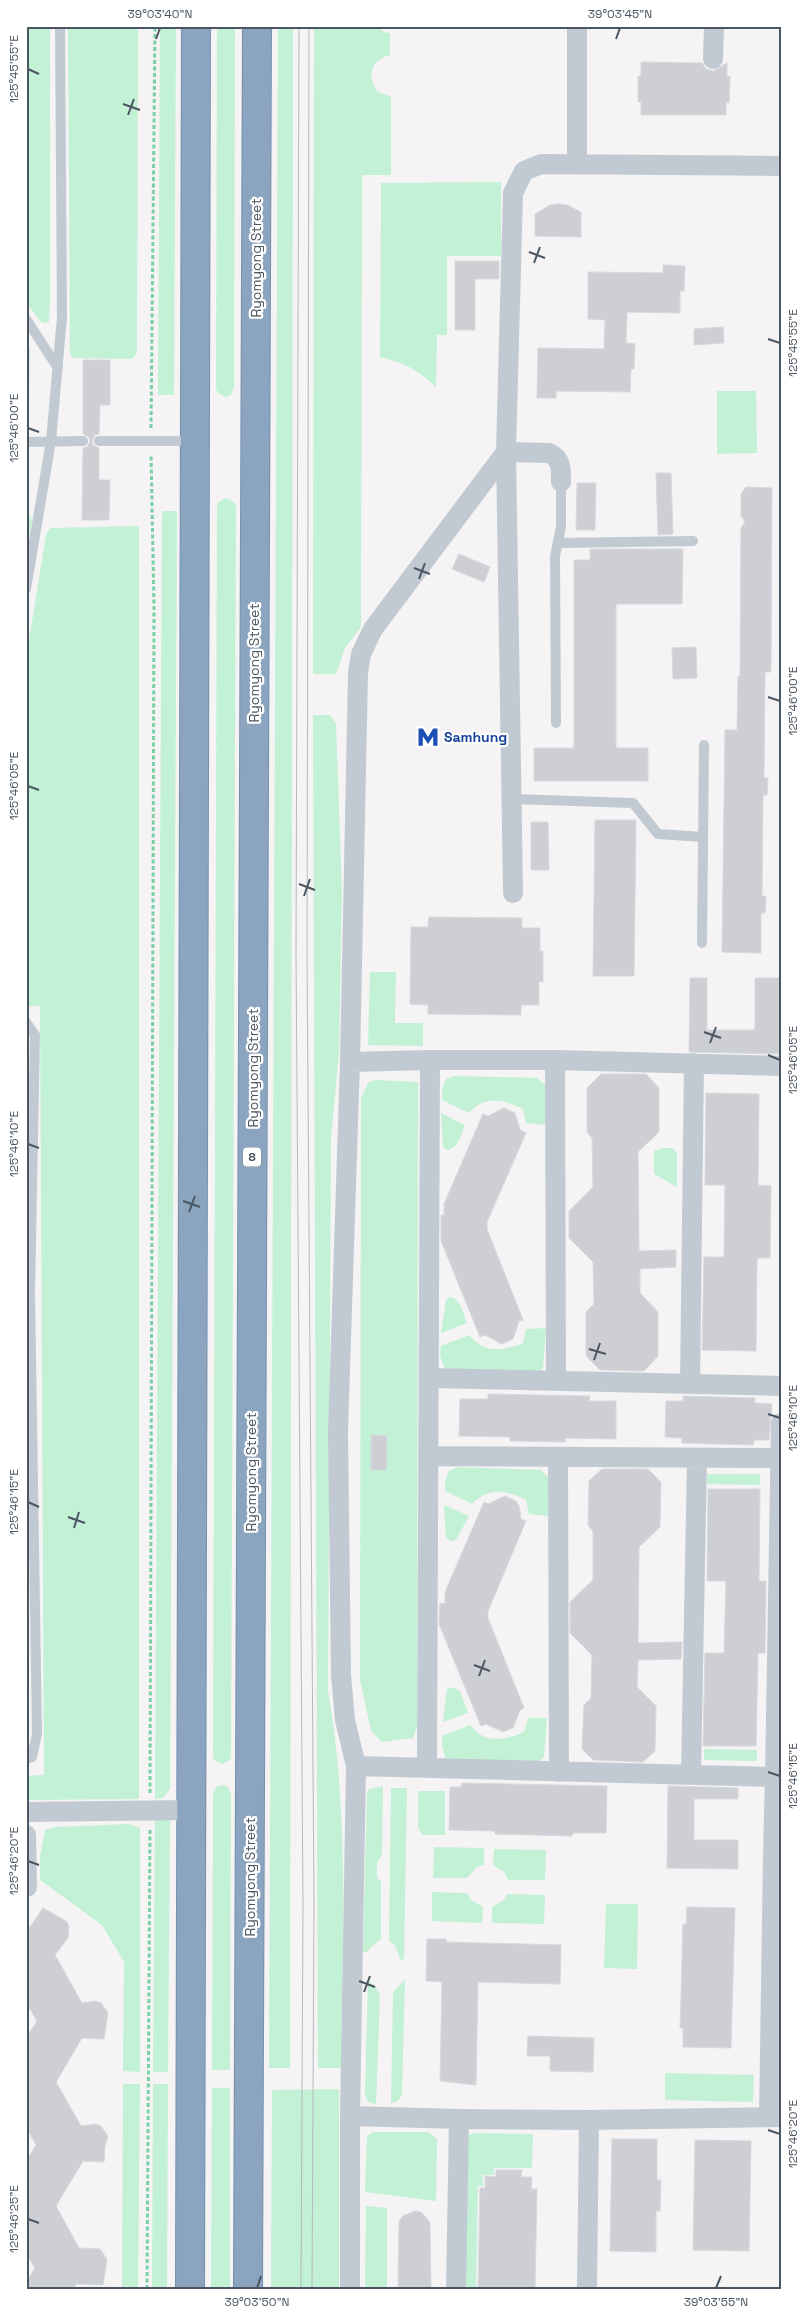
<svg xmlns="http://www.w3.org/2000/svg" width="807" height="2315" viewBox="0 0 807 2315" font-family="'Space Grotesk',sans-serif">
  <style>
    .green { fill: #c3f1d5 }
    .building { fill: #cdcfd5; stroke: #d7d9de }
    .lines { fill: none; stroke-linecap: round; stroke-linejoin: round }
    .highway-casing { stroke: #7690ad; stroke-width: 30 }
    .path { stroke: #7ad0a6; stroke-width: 3; stroke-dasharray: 4 2.5; stroke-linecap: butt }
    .lane { stroke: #c1cad2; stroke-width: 10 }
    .street { stroke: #c1cad2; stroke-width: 20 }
    .highway { stroke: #8ba5c1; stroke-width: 28 }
    .tram { stroke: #b5b8bd; stroke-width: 1 }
    .ticks { fill: none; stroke: #4a5661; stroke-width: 2 }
    .labels { text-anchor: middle; stroke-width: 4.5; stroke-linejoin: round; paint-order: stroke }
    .shield { fill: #fff; stroke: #808990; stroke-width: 1 }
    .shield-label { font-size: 12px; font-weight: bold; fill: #4a5661 }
    .street-label { font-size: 14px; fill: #4a5661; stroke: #fff }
    .transit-label { font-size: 14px; font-weight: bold; fill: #164399; stroke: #fff; text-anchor: start }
    .neatline { fill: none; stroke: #4a5661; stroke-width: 2 }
    .ticks-label { font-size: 12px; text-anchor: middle; fill: #4a5661 }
  </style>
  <rect width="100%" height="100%" fill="#f5f3f3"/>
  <!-- green -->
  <path class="green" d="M26 26H50V301L49 322 44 323 40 321 26 302Z
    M68 26H138L137 353 132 359 73 358 70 354Z
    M160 26H176L174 395H158Z
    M217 26H235L234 388 230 396 225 397 217 392 216 388Z
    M278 26H293L290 2068H269Z
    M314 26H376L384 32 390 33V55C371 59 366 77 378 92L391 97V175H362L361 627 345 648 336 674H313Z
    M501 182V256H447V335H437L436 387C417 369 405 363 380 357L381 183Z
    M26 344 30 349 29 402 26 405Z
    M717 391H756L757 453 717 454Z
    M226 498 234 502 236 507 231 1755 230 1760 222 1764 214 1760 213 1755 217 507 218 502Z
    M26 506 32 521 26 553Z
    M162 511H177L170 1789 163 1798 155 1799Z
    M139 526V1799L26 1800V1776L44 1775 40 1006H26V659L46 535 50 528Z
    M313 715H330L336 724 342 891 339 1052 331 1139 328 1691C350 1816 342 1942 341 2068H318Z
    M370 972H396L395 1023H423V1046L368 1045Z
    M454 1076 537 1078 545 1085V1125L526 1123 523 1109C503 1099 485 1095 469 1113L442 1100V1090L446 1079Z
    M375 1080 418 1082 417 1727 413 1738 382 1742 371 1731 360 1680 361 1098 368 1083Z
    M441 1113 465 1125C461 1134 459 1148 447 1150L443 1147Z
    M663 1148H673L677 1153V1187L654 1174V1151Z
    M450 1297C461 1299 463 1314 467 1323L441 1333 446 1300Z
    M546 1328 543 1368 535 1374 451 1371 444 1367 440 1356 441 1346 469 1335C484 1354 502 1351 523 1343L526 1329Z
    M457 1467 541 1470 548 1477V1516L529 1514 526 1500C506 1490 489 1487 472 1504L445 1491V1481L449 1471Z
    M707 1474H760V1485L707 1484Z
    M444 1505 469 1516 456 1540 451 1541 446 1538Z
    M451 1687 460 1691 468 1713 443 1722 447 1689Z
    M528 1718H547L544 1757 536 1763 453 1761 445 1757 442 1746V1736L470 1725C485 1744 503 1741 524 1732Z
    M704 1749 757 1750V1761L704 1760Z
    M222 1785 227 1786 231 1794 230 2070H212L213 1794 217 1786Z
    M383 1786 382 1855 377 1863V1878L381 1881V1939L372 1946 367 1952H363L367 1794 369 1789Z
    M391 1788H407L404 1960 400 1959 395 1946 389 1940Z
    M418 1791H445V1835H423L418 1829Z
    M155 1817H170L168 2072H153Z
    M128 1824 140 1828V2072L123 2071 124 1962 102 1925 40 1880V1856L45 1830 56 1827Z
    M434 1847 484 1848V1865L477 1867 467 1878H433Z
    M494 1849 546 1850 545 1880H508L504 1872 493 1865Z
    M432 1892 467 1893 471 1900 483 1907 482 1923 432 1921Z
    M507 1894 545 1895 544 1924 492 1923V1907L504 1900Z
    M606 1904H638L637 1969 604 1968Z
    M405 1979 402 2094 398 2101 391 2103 393 1993Z
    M368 1981 375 1986 380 1995 376 2105 369 2102 365 2096Z
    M665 2073 754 2075 753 2102 665 2100Z
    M123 2084H140L138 2289H122Z
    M153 2084H168L167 2289H152Z
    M212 2088H230V2289H211Z
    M339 2089V2289H271L272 2090Z
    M373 2132H428L437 2139 436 2201 365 2192 367 2136Z
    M475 2133 533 2134 532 2168H494V2175H483V2186H478L476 2289H465L467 2140 470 2134Z
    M366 2206 387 2208V2289H365Z"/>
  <!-- building -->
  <path class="building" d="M641 62 702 63 706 69 713 71 727 63V77L730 76 729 103 726 102V115H641V102H638V76H641Z
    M558 204 567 205 581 212V237L535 236V214L550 205Z
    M455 261H499V279H475V330H455Z
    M663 265 685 266 684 291H680V313L627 312 626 343 635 344 634 369H631L630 392 556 391V398H537L538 348 604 349 605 320 588 319V272L663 273Z
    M723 327 724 343 694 345V329Z
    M83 360H110V405H100L99 434 95 435 92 441 93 445 99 448V480H110L109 520H82L83 448 87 447 90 441 89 437 83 434Z
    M656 473H671L673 534 658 535Z
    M577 483H596L595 530H576Z
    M746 487 772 488 771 672H765L764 778H768L767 795H763L762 896H766L765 913H761V953L722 952 725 730H737L738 676H740L741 528 745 522 741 516V494Z
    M590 549H683L682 604H616V748H648V781H534V748H574V560H590Z
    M459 554 490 567 484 582 452 569Z
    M696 647 697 678 673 679 672 648Z
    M595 820H636L634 976H593Z
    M531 822H548L549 870H531Z
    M429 917 522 918V928H540V951H543V982L539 981V1005H521V1015L428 1014V1005L410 1004 411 927H428Z
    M690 978H707V1030H755V978H781V1054L689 1052Z
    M601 1074H646L659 1088V1132L638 1152 639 1251 676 1250V1267L640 1269V1293L658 1312V1356L644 1371 600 1370 586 1356V1312L594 1304 593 1262 569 1238V1211L593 1187 592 1138 587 1132V1088Z
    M706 1093 759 1094 758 1185 771 1186 770 1258H757L756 1351 702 1350 704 1257H724L725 1185H705Z
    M504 1108 515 1113 520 1130 526 1133 487 1222V1229L523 1320 519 1321 513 1339 502 1344 485 1335 480 1337 441 1241V1215H444V1204L483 1114 488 1116Z
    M488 1394 590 1396 589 1401H616V1439L565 1438V1442L510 1441V1437L459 1436 460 1399H488Z
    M683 1396 755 1398V1403L772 1404 769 1440H754L753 1445 682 1443V1438L665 1437 666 1401H683Z
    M371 1435 387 1436 386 1470H371Z
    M602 1469H648L661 1482 660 1527 639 1547 638 1643 682 1642 681 1659 638 1660 637 1687 656 1706 655 1751 643 1762 593 1760 582 1749 584 1705 591 1698 592 1655 570 1633V1602L593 1580V1531L588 1525 589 1481Z
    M708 1489H760L759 1581H766L765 1653H758L756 1746H703L705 1653H724L726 1581H707Z
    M505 1496 516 1501 519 1506 521 1519 526 1521 488 1611V1618L524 1708 520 1710 513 1728 503 1732 486 1724 481 1726 439 1624 440 1603 445 1604V1592L484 1502 488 1504Z
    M462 1783 607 1786 606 1833H573L572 1836 495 1834V1831L449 1830 450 1787H461Z
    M668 1786 738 1788V1799H694V1840H738V1869L667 1868Z
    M687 1907 735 1908 731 2048 683 2047V2028H680L681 1997 683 1924H686Z
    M43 1908 66 1921 69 1926 68 1938 55 1955 82 2003 95 2001 101 2003 108 2013 104 2039 82 2038 56 2082 81 2126 95 2124 101 2126 108 2136 105 2146 104 2162 83 2161 56 2206 79 2248 100 2249 107 2259 103 2285 76 2284 74 2289H26V2283L35 2268 26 2253V2161L36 2145 26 2127V2038L37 2021 26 2002V1933Z
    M427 1939H446V1942L561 1945 560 1984 478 1982 476 2085 440 2081 442 1982 426 1981Z
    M528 2036 594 2038 593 2072 550 2071V2056H527Z
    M612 2139H657V2180H661L660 2211H656V2252L610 2251Z
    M695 2140 751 2141 749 2251 693 2250Z
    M496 2170H522L521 2177H532L531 2189H537L535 2289H478L480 2188H485V2176L496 2177Z
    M415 2211 421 2212 430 2222 431 2289H398L399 2221 403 2216Z"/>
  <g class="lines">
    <!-- highway casing -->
    <g class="highway-casing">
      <path id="highway" d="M190 2289 196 26
        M248 2289 257 26"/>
    </g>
    <!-- path -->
    <path class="path" d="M151 428 155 26
      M150 1793 154 606 151 454
      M147 2289 150 1829"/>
    <!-- lane -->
    <path class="lane" d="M26 319 58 368
      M99 441H194
      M26 442 83 441
      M558 543 693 541
      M26 589 51 441 62 317 60 26
      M556 723 555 556 561 527V482
      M513 799 633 803 658 834 703 837
      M702 943 704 745
      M26 1022 35 1035 30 1293 37 1734 32 1757 26 1759"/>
    <!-- street -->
    <path class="street" d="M713 59 714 26
      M577 165V26
      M561 482C561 469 562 459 549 453L506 452 373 629 361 654 358 673 350 1062 338 1432 341 1675 345 1720 356 1766 775 1777 773 1855 781 1856
      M513 893 506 452 513 193 524 171 541 164 781 166
      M430 1060H555L781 1066
      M555 1060 556 1381
      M350 1062 430 1060 427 1767
      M430 1378 781 1386
      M690 1384 694 1063
      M429 1456 779 1458
      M558 1458 559 1772
      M691 1775 697 1458
      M775 1777 781 1423
      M26 1812 190 1810
      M26 1835 27 1887
      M350 2116 459 2119 589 2120 781 2117
      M769 2117 773 1855
      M350 2289V2116L356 1766
      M456 2289 459 2119
      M587 2289 589 2120"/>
    <!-- highway -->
    <use href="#highway" class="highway"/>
    <!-- tram -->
    <path class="tram" d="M299 26 296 955 303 1903 301 2289
      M309 26 307 955 314 1902 312 2289"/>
  </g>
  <!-- ticks -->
  <path class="ticks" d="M156 39 160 28M616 39 620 28M28 69 39 74M123 104 140 110M128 115 134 99M529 252 545 258M534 263 540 247M768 339 780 343M28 428 39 432M414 568 430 574M419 579 425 563M768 697 780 701M28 786 39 790M299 884 315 890M304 896 310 879M704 1032 721 1038M710 1043 716 1027M768 1055 780 1060M28 1144 39 1148M183 1201 200 1207M189 1212 195 1196M589 1349 606 1354M594 1360 600 1343M768 1414 780 1418M28 1502 39 1507M68 1517 85 1523M74 1528 79 1512M474 1665 490 1671M479 1676 485 1660M768 1772 780 1776M28 1861 39 1865M359 1981 375 1987M364 1992 370 1976M768 2130 780 2134M28 2219 39 2223M257 2288 261 2276M716 2288 721 2276"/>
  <!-- icons -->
  <defs>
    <g id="metro-bare" transform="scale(1.725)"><path d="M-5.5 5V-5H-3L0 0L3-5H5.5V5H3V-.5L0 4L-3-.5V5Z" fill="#1a4fb4" stroke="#fff" stroke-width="2.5" paint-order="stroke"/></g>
  </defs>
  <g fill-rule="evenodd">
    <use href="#metro-bare" x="428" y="737"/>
  </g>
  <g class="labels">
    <!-- shield labels -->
    <rect class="shield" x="243" y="1147.5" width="18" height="19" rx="4"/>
    <g class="shield-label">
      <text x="252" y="1161">8</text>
    </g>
    <!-- street labels -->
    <g class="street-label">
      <text transform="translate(256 258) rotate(-90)" y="5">Ryomyong Street</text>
      <text transform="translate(254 663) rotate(-90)" y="5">Ryomyong Street</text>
      <text transform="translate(253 1068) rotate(-90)" y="5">Ryomyong Street</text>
      <text transform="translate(251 1472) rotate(-90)" y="5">Ryomyong Street</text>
      <text transform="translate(250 1877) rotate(-90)" y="5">Ryomyong Street</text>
    </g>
    <!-- transit labels -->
    <g class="transit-label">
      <text x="444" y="742">Samhung</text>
    </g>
  </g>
  <!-- border -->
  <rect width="807" height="2315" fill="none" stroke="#ffffff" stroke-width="55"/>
  <rect x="28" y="28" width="752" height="2260" class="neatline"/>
  <g class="ticks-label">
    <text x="160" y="18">39°03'40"N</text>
    <text x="620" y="18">39°03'45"N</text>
    <text transform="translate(14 69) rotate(-90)" y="4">125°45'55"E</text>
    <text transform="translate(793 343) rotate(-90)" y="4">125°45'55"E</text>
    <text transform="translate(14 428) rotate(-90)" y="4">125°46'00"E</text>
    <text transform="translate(793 701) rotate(-90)" y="4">125°46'00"E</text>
    <text transform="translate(14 786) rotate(-90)" y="4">125°46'05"E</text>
    <text transform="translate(793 1060) rotate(-90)" y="4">125°46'05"E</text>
    <text transform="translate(14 1144) rotate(-90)" y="4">125°46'10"E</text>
    <text transform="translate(793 1418) rotate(-90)" y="4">125°46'10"E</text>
    <text transform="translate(14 1502) rotate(-90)" y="4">125°46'15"E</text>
    <text transform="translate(793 1776) rotate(-90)" y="4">125°46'15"E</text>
    <text transform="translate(14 1861) rotate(-90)" y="4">125°46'20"E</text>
    <text transform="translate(793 2134) rotate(-90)" y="4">125°46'20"E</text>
    <text transform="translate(14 2219) rotate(-90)" y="4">125°46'25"E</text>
    <text x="257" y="2306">39°03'50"N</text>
    <text x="716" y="2306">39°03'55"N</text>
  </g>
</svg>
